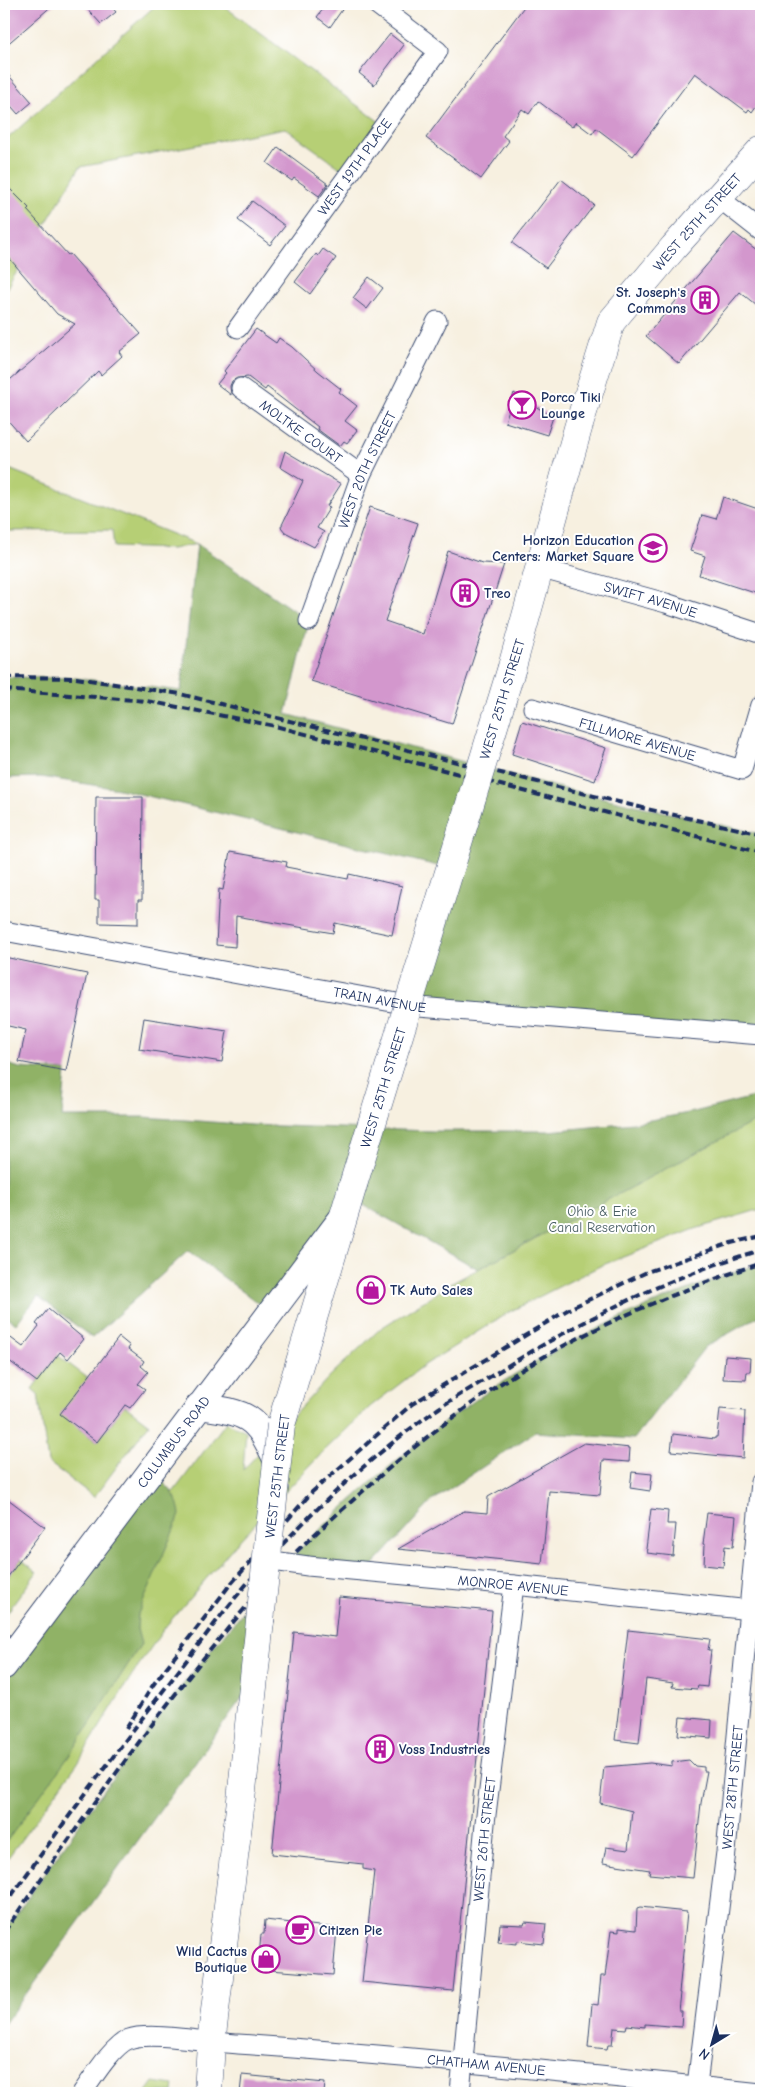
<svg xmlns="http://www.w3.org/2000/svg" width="765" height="2097" viewBox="0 0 765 2097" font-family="'Comic Neue',sans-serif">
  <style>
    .green { fill: #b6cf74; stroke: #687f69; fill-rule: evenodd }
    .forest { fill: #90b266; stroke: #567062 }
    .building { fill: #d397cd }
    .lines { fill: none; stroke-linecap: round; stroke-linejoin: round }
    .street-casing { stroke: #3c4c72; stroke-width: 21 }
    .secondary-casing { stroke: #3c4c72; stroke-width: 28 }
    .primary-casing { stroke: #3c4c72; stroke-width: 29 }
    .street { stroke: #fff; stroke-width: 19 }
    .secondary { stroke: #fff; stroke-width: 26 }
    .primary { stroke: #fff; stroke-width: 28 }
    .rail { stroke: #1b2f5e; stroke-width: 4; stroke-dasharray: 8 4; stroke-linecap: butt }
    .street-bridge-casing { stroke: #3c4c72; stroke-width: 21; stroke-linecap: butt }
    .primary-bridge-casing { stroke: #3c4c72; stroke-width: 29; stroke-linecap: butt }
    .street-bridge { stroke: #fff; stroke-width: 19 }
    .primary-bridge { stroke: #fff; stroke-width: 28 }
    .labels { text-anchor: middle; stroke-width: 4; stroke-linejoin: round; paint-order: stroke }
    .street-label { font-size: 14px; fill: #1b2f5e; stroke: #fff }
    .poi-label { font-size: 14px; font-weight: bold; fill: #1b2f5e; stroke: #fff; text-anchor: start }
    .park-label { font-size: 14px; fill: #4a5f65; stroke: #fff }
  </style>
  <rect width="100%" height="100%" fill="#fff"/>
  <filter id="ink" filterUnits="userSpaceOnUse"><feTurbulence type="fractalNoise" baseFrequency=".02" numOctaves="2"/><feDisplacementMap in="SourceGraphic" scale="10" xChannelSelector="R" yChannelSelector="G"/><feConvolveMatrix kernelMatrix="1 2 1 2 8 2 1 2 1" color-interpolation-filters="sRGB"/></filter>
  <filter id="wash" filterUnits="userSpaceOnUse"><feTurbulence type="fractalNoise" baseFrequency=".0096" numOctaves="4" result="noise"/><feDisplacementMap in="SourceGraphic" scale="20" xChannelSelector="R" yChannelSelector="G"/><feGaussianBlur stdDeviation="1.12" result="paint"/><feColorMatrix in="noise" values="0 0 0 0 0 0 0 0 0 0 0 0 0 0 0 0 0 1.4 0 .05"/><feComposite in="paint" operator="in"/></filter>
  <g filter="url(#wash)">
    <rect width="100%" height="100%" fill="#f7f0e0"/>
    <!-- green -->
    <path class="green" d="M157 4H221L385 126 350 175 285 128 80 167 4 293V136L7 139Z
      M4 467 197 544 172 549 114 547 112 530 4 531Z
      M761 1116V1209L695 1229 600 1266 509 1312 423 1366 371 1406 324 1451 234 1546 166 1626 132 1675 77 1764 4 1863V1832L165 1503 226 1422 246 1431 243 1470 330 1376 381 1328 454 1282Z
      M57 1355 149 1424 94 1497 48 1462 38 1394 32 1389ZM103 1408 116 1417 97 1442 78 1428Z
      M21 1559 37 1572 4 1617V1582Z
      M154 2082 174 2085 173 2093H146Z"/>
    <!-- forest -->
    <path class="forest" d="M197 544 309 621 286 714 561 788 761 834V1035L419 1007 450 869 119 789 41 777 4 778V677L76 678 181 691Z
      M4 1063 20 1068 66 1071 62 1117H144L252 1125 432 1131H549L634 1123 694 1112 761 1095V1118L478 1269 349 1197 270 1312 188 1251 92 1338 38 1296 16 1324 4 1315Z
      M761 1263V1315L705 1347 634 1439 535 1432 432 1501 368 1571 286 1563C353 1496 424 1432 504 1381 584 1330 672 1293 761 1263Z
      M150 1471C167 1486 177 1491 180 1515L138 1614 137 1629 141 1644 72 1752 4 1845V1666Z
      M263 1587 253 1683 4 2024V1932L94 1803 180 1688Z"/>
    <g id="blocks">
      <!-- building -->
      <path class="building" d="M4 4H54L4 47Z
        M83 4H109L116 12 101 24Z
        M327 4H346L330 27 317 17Z
        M526 4H761V99L752 112 749 109 747 112 695 73 633 156 596 128 592 134 576 122 572 127 538 101 529 114 522 109 503 136 509 141 481 179 426 138Z
        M390 34 404 45 374 85 359 73Z
        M4 70 32 102 18 114 4 98Z
        M278 147 328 184 319 196 294 178 292 181 267 163Z
        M561 179 594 205 546 268 512 243Z
        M4 183 29 208 27 210 68 255 70 254 141 334 119 352 122 356 101 375 98 371 26 441 4 416V385L75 324 57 314 4 252Z
        M252 201 285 226 270 245 238 220Z
        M734 233 761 253V309L740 292 679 364 646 336Z
        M323 249 336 258 310 294 295 282 316 254 318 256Z
        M369 277 383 288 367 309 353 298Z
        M256 329 276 343 279 338 292 347 318 371 341 389 339 392 357 406 345 421 357 430 347 443 344 441 340 446 317 429 318 427 267 387 265 390 248 377 237 378 232 381 230 386 231 395 217 384 226 373 224 371Z
        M514 393 553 417 547 435 505 422Z
        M285 451 341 484 327 506 330 507 317 528 324 532 314 547 285 532 281 527 303 481 280 467Z
        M723 497 761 510V595L699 575 705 556 690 551 702 515 716 519Z
        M370 507 418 523 385 621 423 634 448 551 482 563 504 564 452 724 311 681Z
        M522 721 606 748 595 781 512 754Z
        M96 797H143L142 900H138V924L99 923V900H95Z
        M230 852 287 862 286 867 348 879 349 874 402 886 392 935 335 923 333 933 236 916 235 947 216 945 219 889 223 890Z
        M4 957 87 974 66 1071 19 1062 26 1030 4 1025Z
        M144 1018 227 1031 222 1062 139 1049Z
        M48 1309 84 1339 68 1359 60 1352 37 1382 4 1357V1333L23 1347 39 1326 36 1324Z
        M119 1337 130 1346 128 1349 144 1361 141 1366 148 1372 138 1384 145 1389 130 1408 125 1405 97 1442 60 1414Z
        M725 1356 751 1358 750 1372H747L746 1380 723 1379Z
        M720 1409 745 1411 743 1458 671 1451 673 1434 715 1439V1437H717Z
        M584 1443 630 1448 629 1462 603 1460 600 1495 549 1491 542 1564 398 1549 464 1511 487 1513 488 1497Z
        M632 1472 652 1474 650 1491 630 1488Z
        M4 1496 45 1527 4 1582Z
        M651 1509 668 1511 667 1524H676L673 1556 647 1553 648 1549H646Z
        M707 1513 736 1516 733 1547 725 1546 723 1567 704 1565 705 1544H703Z
        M339 1597 492 1611 453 1991 362 1982 374 1871 363 1869V1864L272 1854 294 1632 335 1637Z
        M628 1630 710 1639 708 1650H711L707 1687 698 1686 697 1689 672 1687 673 1683 646 1679 639 1743 615 1740Z
        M680 1717 712 1720 711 1738 678 1735Z
        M689 1760 695 1766 704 1767V1771H707L701 1803 693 1878 649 1874 650 1870 603 1863 606 1847 628 1850 632 1811 600 1803 604 1767 650 1763 672 1766V1762Z
        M640 1907 687 1912 679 1993H681L679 2011H682L681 2027 645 2024V2027L627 2025 626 2029 614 2028 612 2045H608L607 2049 588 2047 592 2004 598 2005 601 1976H605L611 1931 619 1932V1928L636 1930 637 1908Z
        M265 1920 337 1928 333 1975 258 1969 261 1934H264Z
        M525 1922 546 1924 544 1944 517 1941V1944L498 1942 500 1924 524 1925Z
        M242 2075 325 2083 324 2093H240Z"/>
    </g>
  </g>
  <g filter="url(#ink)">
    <use href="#blocks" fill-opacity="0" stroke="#3c4c72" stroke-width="1"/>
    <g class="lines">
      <!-- street casing -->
      <g class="street-casing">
        <g id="street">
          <path d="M719 198 761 231"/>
          <path id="s1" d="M238 328 438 51 376 4"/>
          <path id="s2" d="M241 388 361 475"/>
          <path id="s3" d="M539 568 666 603 761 634"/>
          <path id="s4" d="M309 621 361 475 437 321"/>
          <path id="s5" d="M533 708 742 770 761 705"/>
          <path id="s6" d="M4 931 419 1007 761 1035"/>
          <path id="s7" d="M308 1566 514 1585 760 1611"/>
          <path id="s8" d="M82 2093C93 2078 111 2047 129 2039 150 2031 213 2043 238 2044 413 2056 587 2074 761 2093"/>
          <path id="s9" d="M460 2093 485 1823 514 1585"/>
          <path id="s10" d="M696 2093 726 1852 761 1482"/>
        </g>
      </g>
      <!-- secondary casing -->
      <g class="secondary-casing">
        <g id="secondary">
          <path d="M199 1406C248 1413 256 1415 277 1461"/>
          <path id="s11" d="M4 1666 342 1218"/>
        </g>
      </g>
      <!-- primary casing -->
      <g class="primary-casing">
        <g id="primary">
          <path id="s12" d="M512 667 578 428 611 322 674 247 761 150"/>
          <path d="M281 1425 353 1185"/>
          <path d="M208 2093 211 2043 241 1800 260 1621"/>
        </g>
      </g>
      <!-- street -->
      <use href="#street" class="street"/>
      <!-- secondary -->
      <use href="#secondary" class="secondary"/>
      <!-- primary -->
      <use href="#primary" class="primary"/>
      <!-- rail -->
      <path class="rail" d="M4 677 76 678 180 694 647 809 761 834
        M4 690 147 701 275 726 761 853
        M126 1729 153 1685 229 1586 312 1492 412 1404 569 1309 647 1272 731 1243 761 1236
        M4 1906C59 1829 115 1753 173 1678 206 1635 239 1590 277 1550 326 1498 380 1449 439 1408 457 1396 477 1385 496 1373 580 1321 666 1277 761 1250
        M4 1932C89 1810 174 1687 273 1576 297 1549 325 1525 352 1501 399 1458 449 1418 503 1382 582 1330 671 1293 761 1263"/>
      <!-- street-bridge casing -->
      <g class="street-bridge-casing">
        <path id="street-bridge" d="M266 1560 308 1566"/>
      </g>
      <!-- primary-bridge casing -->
      <g class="primary-bridge-casing">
        <g id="primary-bridge">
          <path id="s13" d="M353 1185 512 667"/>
          <path d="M260 1621 281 1425"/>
        </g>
      </g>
      <!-- street-bridge -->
      <use href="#street-bridge" class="street-bridge"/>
      <!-- primary-bridge -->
      <use href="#primary-bridge" class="primary-bridge"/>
    </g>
  </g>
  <!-- icons -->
  <defs>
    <g id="building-ring" transform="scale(1.4375)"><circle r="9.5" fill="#fff" stroke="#b5179e" stroke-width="1.5"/><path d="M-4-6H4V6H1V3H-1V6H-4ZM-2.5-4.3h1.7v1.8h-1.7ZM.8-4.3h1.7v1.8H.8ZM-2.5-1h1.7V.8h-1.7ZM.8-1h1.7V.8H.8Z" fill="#b5179e"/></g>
    <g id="bar-ring" transform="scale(1.4375)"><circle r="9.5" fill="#fff" stroke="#b5179e" stroke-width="1.5"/><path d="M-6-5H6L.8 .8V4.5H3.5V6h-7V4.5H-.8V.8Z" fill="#b5179e"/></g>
    <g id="school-ring" transform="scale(1.4375)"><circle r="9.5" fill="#fff" stroke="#b5179e" stroke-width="1.5"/><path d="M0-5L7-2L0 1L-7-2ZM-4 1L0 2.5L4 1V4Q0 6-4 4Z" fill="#b5179e"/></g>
    <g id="shop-ring" transform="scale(1.4375)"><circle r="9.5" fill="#fff" stroke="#b5179e" stroke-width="1.5"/><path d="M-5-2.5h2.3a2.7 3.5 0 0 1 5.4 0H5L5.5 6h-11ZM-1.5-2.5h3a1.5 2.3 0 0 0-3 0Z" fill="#b5179e"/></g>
    <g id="cafe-ring" transform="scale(1.4375)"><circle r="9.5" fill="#fff" stroke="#b5179e" stroke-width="1.5"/><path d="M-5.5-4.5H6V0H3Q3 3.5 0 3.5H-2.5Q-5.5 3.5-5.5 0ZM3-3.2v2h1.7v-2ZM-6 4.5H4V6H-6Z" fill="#b5179e"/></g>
  </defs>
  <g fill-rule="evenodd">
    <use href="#building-ring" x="705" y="300"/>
    <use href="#bar-ring" x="522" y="405"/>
    <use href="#school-ring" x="653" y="548"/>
    <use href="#building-ring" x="465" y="593"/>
    <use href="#shop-ring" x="371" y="1290"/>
    <use href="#building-ring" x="380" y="1749"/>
    <use href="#cafe-ring" x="300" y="1930"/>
    <use href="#shop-ring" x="266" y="1959"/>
  </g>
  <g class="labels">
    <!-- street labels -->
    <g class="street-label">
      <text dy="5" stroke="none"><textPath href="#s1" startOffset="199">WEST 19TH PLACE</textPath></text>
      <text dy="5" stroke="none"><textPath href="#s12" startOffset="491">WEST 25TH STREET</textPath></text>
      <text dy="5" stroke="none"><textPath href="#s2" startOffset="74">MOLTKE COURT</textPath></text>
      <text dy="5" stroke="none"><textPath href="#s4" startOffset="162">WEST 20TH STREET</textPath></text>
      <text dy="5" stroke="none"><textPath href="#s3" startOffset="116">SWIFT AVENUE</textPath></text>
      <text transform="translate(502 699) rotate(-73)" y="5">WEST 25TH STREET</text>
      <text dy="5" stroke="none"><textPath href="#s5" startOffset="109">FILLMORE AVENUE</textPath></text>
      <text dy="5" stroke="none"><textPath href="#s6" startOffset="382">TRAIN AVENUE</textPath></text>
      <text dy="5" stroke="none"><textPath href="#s13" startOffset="102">WEST 25TH STREET</textPath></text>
      <text dy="5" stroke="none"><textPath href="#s11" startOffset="281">COLUMBUS ROAD</textPath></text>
      <text transform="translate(277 1476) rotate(-83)" y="5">WEST 25TH STREET</text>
      <text dy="5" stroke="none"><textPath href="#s7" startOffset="206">MONROE AVENUE</textPath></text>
      <text dy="5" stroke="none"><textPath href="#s10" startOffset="308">WEST 28TH STREET</textPath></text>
      <text dy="5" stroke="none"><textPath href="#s9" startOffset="255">WEST 26TH STREET</textPath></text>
      <text dy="5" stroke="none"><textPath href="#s8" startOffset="431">CHATHAM AVENUE</textPath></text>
    </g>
    <!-- poi labels -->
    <g class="poi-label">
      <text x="686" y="297" text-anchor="end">St. Joseph's<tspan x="686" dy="16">Commons</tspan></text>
      <text x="541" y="402">Porco Tiki<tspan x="541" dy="16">Lounge</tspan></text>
      <text x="634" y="545" text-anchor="end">Horizon Education<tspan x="634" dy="16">Centers: Market Square</tspan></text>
      <text x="484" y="598">Treo</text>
      <text x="390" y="1295">TK Auto Sales</text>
      <text x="399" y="1754">Voss Industries</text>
      <text x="319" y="1935">Citizen Pie</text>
      <text x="247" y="1956" text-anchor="end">Wild Cactus<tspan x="247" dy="16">Boutique</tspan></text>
    </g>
    <!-- park labels -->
    <g class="park-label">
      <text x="602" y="1216">Ohio &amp; Erie<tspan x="602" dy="16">Canal Reservation</tspan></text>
    </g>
  </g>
  <!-- margin -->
  <rect width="765" height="2097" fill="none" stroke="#fff" stroke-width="20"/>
  <!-- north arrow -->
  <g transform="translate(712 2044) rotate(217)" stroke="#ffffff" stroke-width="4" paint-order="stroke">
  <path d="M0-4L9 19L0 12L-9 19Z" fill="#1b2f5e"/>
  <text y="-8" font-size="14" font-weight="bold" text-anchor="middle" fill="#1b2f5e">N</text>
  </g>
</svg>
